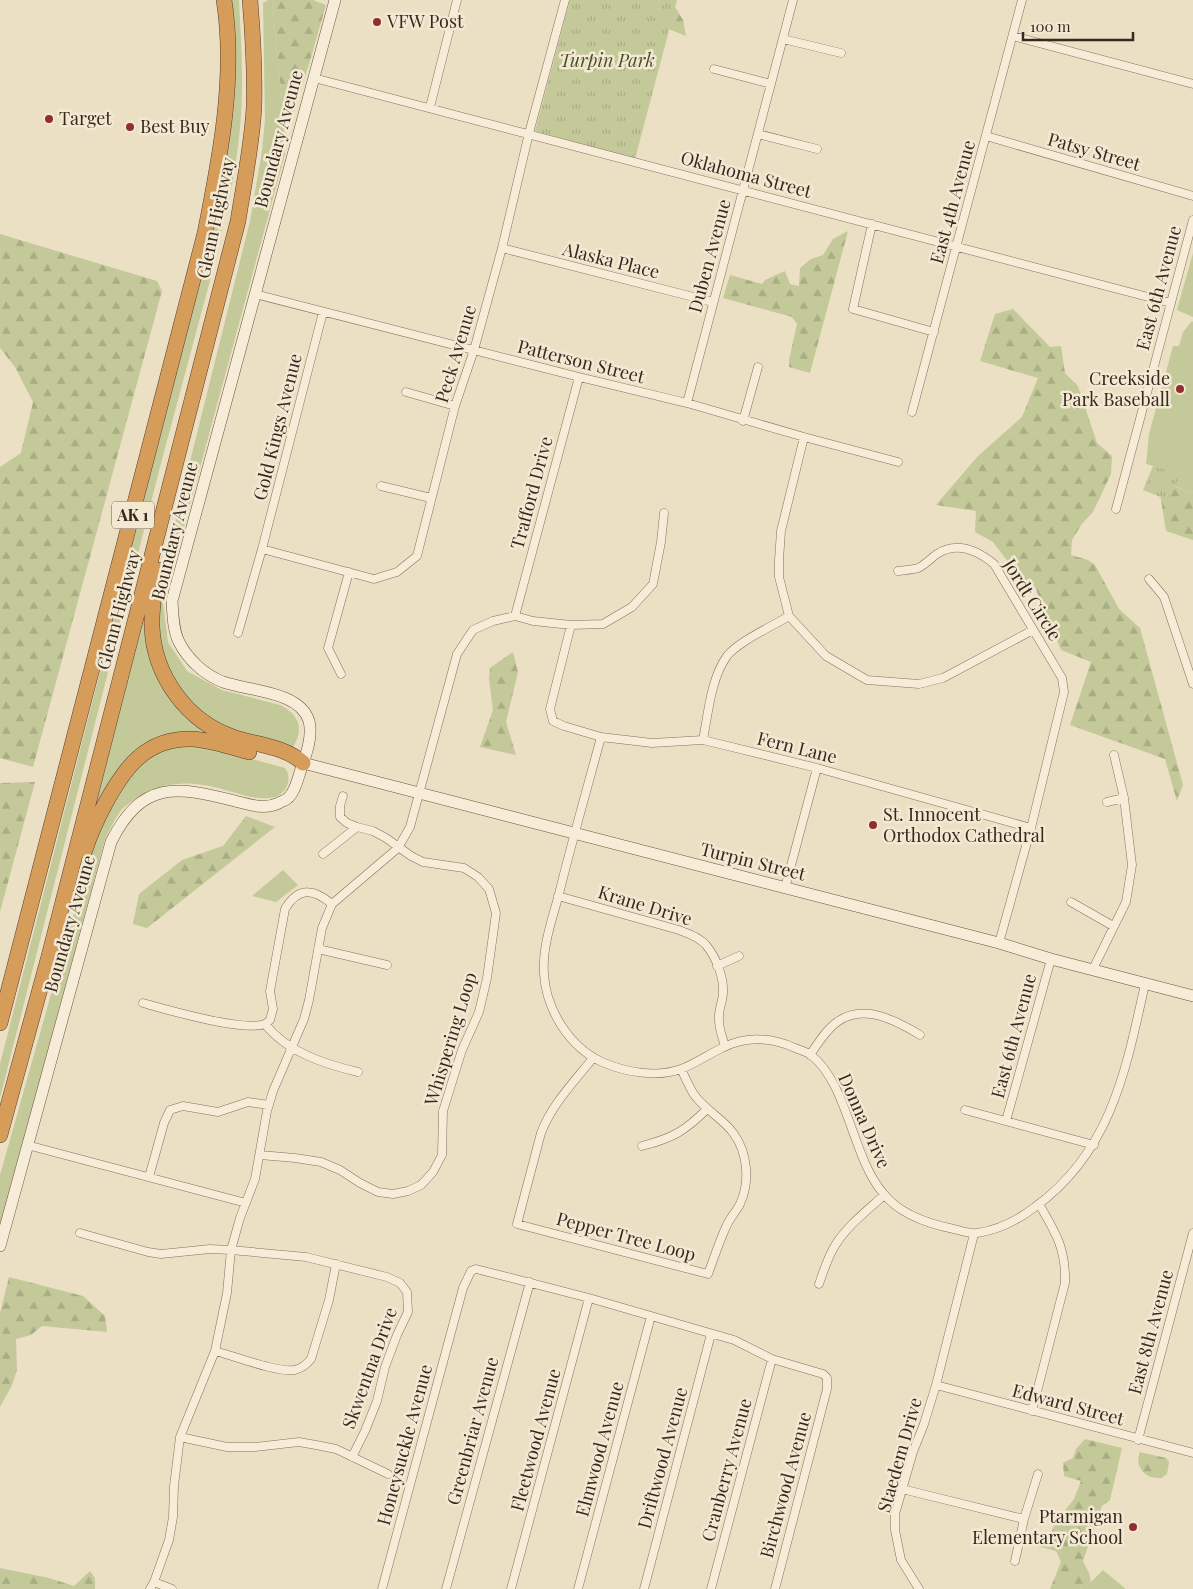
<svg xmlns="http://www.w3.org/2000/svg" width="1193" height="1589" viewBox="0 0 1193 1589" font-family="'Playfair Display',serif">
  <style>
    .green { fill: #c4c999 }
    .forest { fill: url(#forest-firs) }
    .park { fill: url(#park-tufts) }
    .lines { fill: none; stroke-linecap: round; stroke-linejoin: round }
    .street-casing { stroke: #85715c; stroke-width: 9 }
    .secondary-casing { stroke: #67523f; stroke-width: 12 }
    .highway-casing { stroke: #533f30; stroke-width: 16 }
    .street { stroke: #f7ecd7; stroke-width: 8 }
    .secondary { stroke: #f7ecd7; stroke-width: 11 }
    .highway { stroke: #d69c5a; stroke-width: 15 }
    .poi-dot { fill: #902f32; stroke: #f3e9d3; stroke-width: 2 }
    .labels { text-anchor: middle; stroke-width: 5; stroke-linejoin: round; paint-order: stroke }
    .shield { fill: #f3e9d3; stroke: #6f6355; stroke-width: 1 }
    .shield-label { font-size: 16px; font-weight: bold; fill: #36291f }
    .poi-label { font-size: 18px; fill: #36291f; stroke: #f3e9d3; text-anchor: start }
    .park-label { font-size: 18px; font-style: italic; fill: #475127; stroke: #f3e9d3 }
    .street-label { font-size: 18px; fill: #36291f; stroke: #f3e9d3 }
  </style>
  <defs>
    <pattern id="forest-firs" width="22" height="20" patternUnits="userSpaceOnUse" patternTransform="scale(1.25)"><rect width="22" height="20" fill="#c4c999"/><path d="M5 1l3.5 6h-7zM16 11l3.5 6h-7z" fill="#a9ad83"/></pattern>
    <pattern id="park-tufts" width="24" height="20" patternUnits="userSpaceOnUse" patternTransform="scale(1.25)"><rect width="24" height="20" fill="#c4c999"/><path d="M3 7l-1-3M5 7V3M7 7l1-3M15 17l-1-3M17 17v-4M19 17l1-3" fill="none" stroke="#a9ad83"/></pattern>
  </defs>
  <rect width="100%" height="100%" fill="#ebdfc4"/>
  <!-- green -->
  <path class="green" d="M230 0H239C240 25 242 51 242 76 243 133 233 190 218 245L214 249H211L210 243 220 200 230 115Z
    M268 0H272L282 100 283 103 285 154 163 604 168 642 187 671 222 690 280 705C298 714 305 728 293 747H286L229 729 200 712 172 678 159 642 160 582 250 221 262 151 265 120 263 3Z
    M1193 253V317L1177 310Z
    M209 267 212 273 160 467 0 1098V1064L202 272Z
    M1192 321 1193 322V493L1174 486 1180 473 1146 464 1149 434 1173 346H1179L1183 332Z
    M146 611 153 667 232 742 186 735 113 777 96 805Z
    M176 746H204L285 768C294 780 285 797 270 798 250 800 233 791 214 787 188 781 164 782 141 796 134 800 127 804 122 809 115 818 110 829 105 839L0 1230V1175L96 835 130 774 141 762 164 750Z
    M283 870 298 885 276 902 252 896Z
    M1103 1570 1126 1589H1080L1091 1582Z"/>
  <!-- forest -->
  <path class="forest" d="M272 0H313L326 5 309 64 293 113 286 107 282 101Z
    M672 2 683 20 686 36 656 24Z
    M848 231 810 373 789 367V360L797 324 792 317 723 298 730 275 762 284 765 280 785 271 790 284 799 286 800 268 811 259 823 255 833 239Z
    M0 234 157 281 162 291 33 767 0 758V467L21 453 33 402 15 367 0 348Z
    M1013 309 1050 347 1061 346 1065 373 1078 386 1097 443 1112 456 1111 474 1093 512 1081 525 1072 540 1071 555 1088 560 1095 565 1119 609 1140 628 1183 785 1177 801 1165 759 1070 725 1091 662 1061 650 1035 587 1015 571 993 542 975 532 976 511 936 505 978 456 1022 417 1038 378 980 361 995 314Z
    M1158 481 1193 493V540L1166 531Z
    M513 652 518 672 506 722 516 755 480 747 493 710 489 679 490 668Z
    M35 782 0 912V783Z
    M246 816 275 827 147 928 133 924 139 894 182 860 223 846Z
    M9 1277 83 1296 105 1316 107 1332 42 1326 31 1335 16 1339 17 1370 12 1385 0 1407V1313Z
    M1085 1439 1122 1448 1110 1500 1102 1506 1083 1561 1089 1573 1091 1582 1080 1589H1050L1061 1562 1056 1551 1034 1545V1535L1050 1538 1054 1525 1074 1499 1081 1481 1064 1476 1063 1463 1073 1458 1076 1449Z
    M1140 1452 1166 1458 1169 1462 1167 1474C1164 1476 1162 1478 1159 1478 1144 1479 1134 1465 1140 1452Z
    M0 1568 49 1578 74 1586 90 1571 95 1578V1589H0Z"/>
  <!-- park -->
  <path class="park" d="M570 0H677L635 159 535 131Z
    M1153 466 1181 473 1168 500 1143 490Z"/>
  <g class="lines">
    <!-- street casing -->
    <g class="street-casing">
      <path id="street" d="M1013 36 1193 84
        M783 39 841 53
        M714 69 771 84
        M314 78 1171 303
        M430 107 457 0
        M758 134 817 149
        M986 136 1193 196
        M872 224 853 309 934 332
        M502 248 713 302
        M255 294 579 377 687 403 804 437 898 462
        M406 392 455 406
        M687 403 793 0
        M912 412 1022 0
        M743 421 758 367
        M804 437 781 531 779 560V577L789 616 826 656 867 680 919 684 943 678 1033 630
        M381 486 431 498
        M1116 509 1193 220
        M262 549 374 579 397 572 417 556 455 406 474 350 502 248 529 133 565 0
        M898 571C904 570 912 570 918 568 925 565 931 558 937 554 957 541 977 550 994 564L1062 678 1064 692 1031 828 999 943
        M1149 579 1164 597 1193 684
        M515 616 579 377
        M571 625 550 709 553 721 564 726 601 737 652 743 703 740 817 768 1031 828
        M238 633 262 549 323 312
        M341 674 328 648 349 572
        M601 737C587 789 572 841 559 894 552 920 542 947 544 974 546 1009 569 1047 602 1062 625 1072 656 1078 681 1069 695 1064 709 1054 722 1048 746 1036 772 1037 795 1048 800 1050 807 1052 811 1055 848 1084 852 1157 883 1193 899 1214 929 1224 954 1229 961 1231 970 1234 977 1233 998 1230 1018 1220 1035 1207 1111 1152 1126 1070 1145 984
        M703 740C708 714 711 678 727 656 739 641 773 626 789 616
        M343 796 340 806V817L347 823 357 827
        M1107 802 1124 798
        M785 888 817 768
        M558 896 679 930C689 934 699 937 706 945 716 957 724 977 723 993 723 1000 719 1008 719 1016 718 1027 722 1036 725 1046
        M1071 902 1113 926
        M318 949 387 965
        M717 966 739 956
        M1093 969 1126 902 1132 865 1124 798 1114 755
        M143 1003C168 1010 243 1032 265 1024 287 1052 324 1064 358 1072
        M265 1024 270 1020 273 1009 270 991 285 909C298 887 313 888 332 904
        M810 1055C818 1043 826 1030 837 1022 864 1003 895 1020 920 1035
        M593 1058C574 1082 552 1104 541 1133L517 1224 708 1274C714 1258 719 1242 726 1227 729 1219 736 1212 740 1204 750 1182 748 1154 734 1134 723 1118 704 1110 693 1093 689 1086 685 1077 681 1069
        M965 1110 1094 1145
        M1006 1121 1051 959
        M27 1145 246 1203
        M642 1146C673 1138 685 1131 707 1109
        M260 1155 295 1158 321 1162 340 1170 360 1183 378 1192 393 1194 408 1191 421 1185 433 1172 442 1155 443 1111 462 1050 479 1012 487 978 496 913 489 889 478 877 464 868 423 862 411 856 386 838 373 831 357 827 323 854
        M149 1177 164 1123 170 1110 183 1106 218 1112 248 1102 269 1105
        M80 1233 148 1252 161 1254 210 1249 231 1250 306 1257 387 1277 400 1283 407 1292 408 1312 397 1335 385 1367 377 1401 365 1431 352 1457
        M819 1284C824 1270 828 1256 836 1244 848 1225 868 1210 884 1195
        M215 1351C234 1356 278 1373 295 1370 302 1368 307 1364 311 1359L329 1300 336 1264
        M936 1385 1193 1453
        M1032 1411 1065 1283C1066 1249 1056 1233 1039 1204
        M180 1437 227 1447H255L299 1442 316 1445 336 1449 388 1474
        M1138 1440 1193 1233
        M902 1489 1024 1519
        M1015 1561 1024 1519 1038 1474
        M154 1582 172 1589
        M150 1589 154 1582 169 1540 173 1517 174 1486 180 1437 215 1351 227 1293 231 1250 240 1218 255 1179 267 1111 273 1091 304 1019 309 1000 322 928 332 904 398 848 410 827 457 654 473 630 493 621 515 616 533 621 571 625 603 624 632 607 653 584 661 542 664 513
        M382 1589 463 1288 471 1271 476 1269 589 1298 734 1340 772 1359 823 1374 827 1378V1389L775 1589
        M446 1589 530 1282
        M511 1589 589 1298
        M578 1589 651 1316
        M644 1589 711 1334
        M711 1589 772 1359
        M919 1589 901 1560 895 1530V1514L913 1452 924 1424 936 1385 974 1234"/>
    </g>
    <!-- secondary casing -->
    <g class="secondary-casing">
      <path id="secondary" d="M303 763 999 943 1051 959 1193 996
        M0 1246 111 842C142 780 176 786 235 801 251 805 264 810 279 803 282 801 287 800 289 797 296 790 298 778 301 769 306 755 313 736 309 721 300 691 249 691 223 682 205 675 188 660 179 642 173 630 173 615 172 601L335 0"/>
    </g>
    <!-- highway casing -->
    <g class="highway-casing">
      <path id="highway" d="M158 570C155 588 151 608 152 627 154 675 186 721 233 737 256 745 285 746 303 763
        M85 850C90 834 97 819 105 804 125 767 146 738 192 739 211 740 231 747 249 752
        M0 1023 205 233C220 158 236 76 224 0
        M0 1135 49 956 238 221C244 183 252 145 254 107 255 71 253 36 250 0"/>
    </g>
    <!-- street -->
    <use href="#street" class="street"/>
    <!-- secondary -->
    <use href="#secondary" class="secondary"/>
    <!-- highway -->
    <use href="#highway" class="highway"/>
  </g>
  <!-- markers -->
  <g class="poi-dot">
    <circle cx="377" cy="22" r="5"/>
    <circle cx="49" cy="119" r="5"/>
    <circle cx="130" cy="127" r="5"/>
    <circle cx="1180" cy="389" r="5"/>
    <circle cx="873" cy="825" r="5"/>
    <circle cx="1133" cy="1527" r="5"/>
  </g>
  <g class="labels">
    <!-- shield labels -->
    <rect class="shield" x="112" y="501.5" width="42" height="27" rx="4"/>
    <g class="shield-label">
      <text x="133" y="521">AK 1</text>
    </g>
    <!-- poi labels -->
    <g class="poi-label">
      <text x="387" y="28">VFW Post</text>
      <text x="59" y="125">Target</text>
      <text x="140" y="133">Best Buy</text>
      <text x="1170" y="385" text-anchor="end">Creekside<tspan x="1170" dy="21">Park Baseball</tspan></text>
      <text x="883" y="821">St. Innocent<tspan x="883" dy="21">Orthodox Cathedral</tspan></text>
      <text x="1123" y="1523" text-anchor="end">Ptarmigan<tspan x="1123" dy="21">Elementary School</tspan></text>
    </g>
    <!-- park labels -->
    <g class="park-label">
      <text x="607" y="67">Turpin Park</text>
    </g>
    <!-- street labels -->
    <g class="street-label">
      <text transform="translate(279 139) rotate(-75)" y="6">Boundary Aveune</text>
      <text transform="translate(1094 152) rotate(16)" y="6">Patsy Street</text>
      <text transform="translate(746 175) rotate(15)" y="6">Oklahoma Street</text>
      <text transform="translate(953 202) rotate(-75)" y="6">East 4th Avenue</text>
      <text transform="translate(216 218) rotate(-78)" y="6">Glenn Highway</text>
      <text transform="translate(710 256) rotate(-75)" y="6">Duben Avenue</text>
      <text transform="translate(611 261) rotate(14)" y="6">Alaska Place</text>
      <text transform="translate(1159 288) rotate(-75)" y="6">East 6th Avenue</text>
      <text transform="translate(456 354) rotate(-73)" y="6">Peck Avenue</text>
      <text transform="translate(581 362) rotate(14)" y="6">Patterson Street</text>
      <text transform="translate(278 427) rotate(-76)" y="6">Gold Kings Avenue</text>
      <text transform="translate(532 493) rotate(-75)" y="6">Trafford Drive</text>
      <text transform="translate(175 531) rotate(-76)" y="6">Boundary Aveune</text>
      <text transform="translate(1032 600) rotate(58)" y="6">Jordt Circle</text>
      <text transform="translate(119 610) rotate(-75)" y="6">Glenn Highway</text>
      <text transform="translate(797 748) rotate(14)" y="6">Fern Lane</text>
      <text transform="translate(753 862) rotate(14)" y="6">Turpin Street</text>
      <text transform="translate(645 906) rotate(17)" y="6">Krane Drive</text>
      <text transform="translate(70 924) rotate(-74)" y="6">Boundary Aveune</text>
      <text transform="translate(1014 1036) rotate(-75)" y="6">East 6th Avenue</text>
      <text transform="translate(451 1039) rotate(-73)" y="6">Whispering Loop</text>
      <text transform="translate(864 1121) rotate(66)" y="6">Donna Drive</text>
      <text transform="translate(626 1237) rotate(15)" y="6">Pepper Tree Loop</text>
      <text transform="translate(1151 1332) rotate(-75)" y="6">East 8th Avenue</text>
      <text transform="translate(370 1368) rotate(-70)" y="6">Skwentna Drive</text>
      <text transform="translate(1068 1405) rotate(15)" y="6">Edward Street</text>
      <text transform="translate(473 1431) rotate(-75)" y="6">Greenbriar Avenue</text>
      <text transform="translate(536 1440) rotate(-75)" y="6">Fleetwood Avenue</text>
      <text transform="translate(405 1445) rotate(-75)" y="6">Honeysuckle Avenue</text>
      <text transform="translate(600 1449) rotate(-75)" y="6">Elmwood Avenue</text>
      <text transform="translate(900 1455) rotate(-74)" y="6">Staedem Drive</text>
      <text transform="translate(663 1458) rotate(-75)" y="6">Driftwood Avenue</text>
      <text transform="translate(727 1470) rotate(-75)" y="6">Cranberry Avenue</text>
      <text transform="translate(786 1485) rotate(-75)" y="6">Birchwood Avenue</text>
    </g>
  </g>
  <!-- scale -->
  <path d="M1023 32v8h110v-8" fill="none" stroke="#36291f" stroke-width="2.5"/>
  <text x="1030" y="32" font-size="15" fill="#36291f" stroke="#f3e9d3" stroke-width="4" paint-order="stroke">100 m</text>
</svg>
